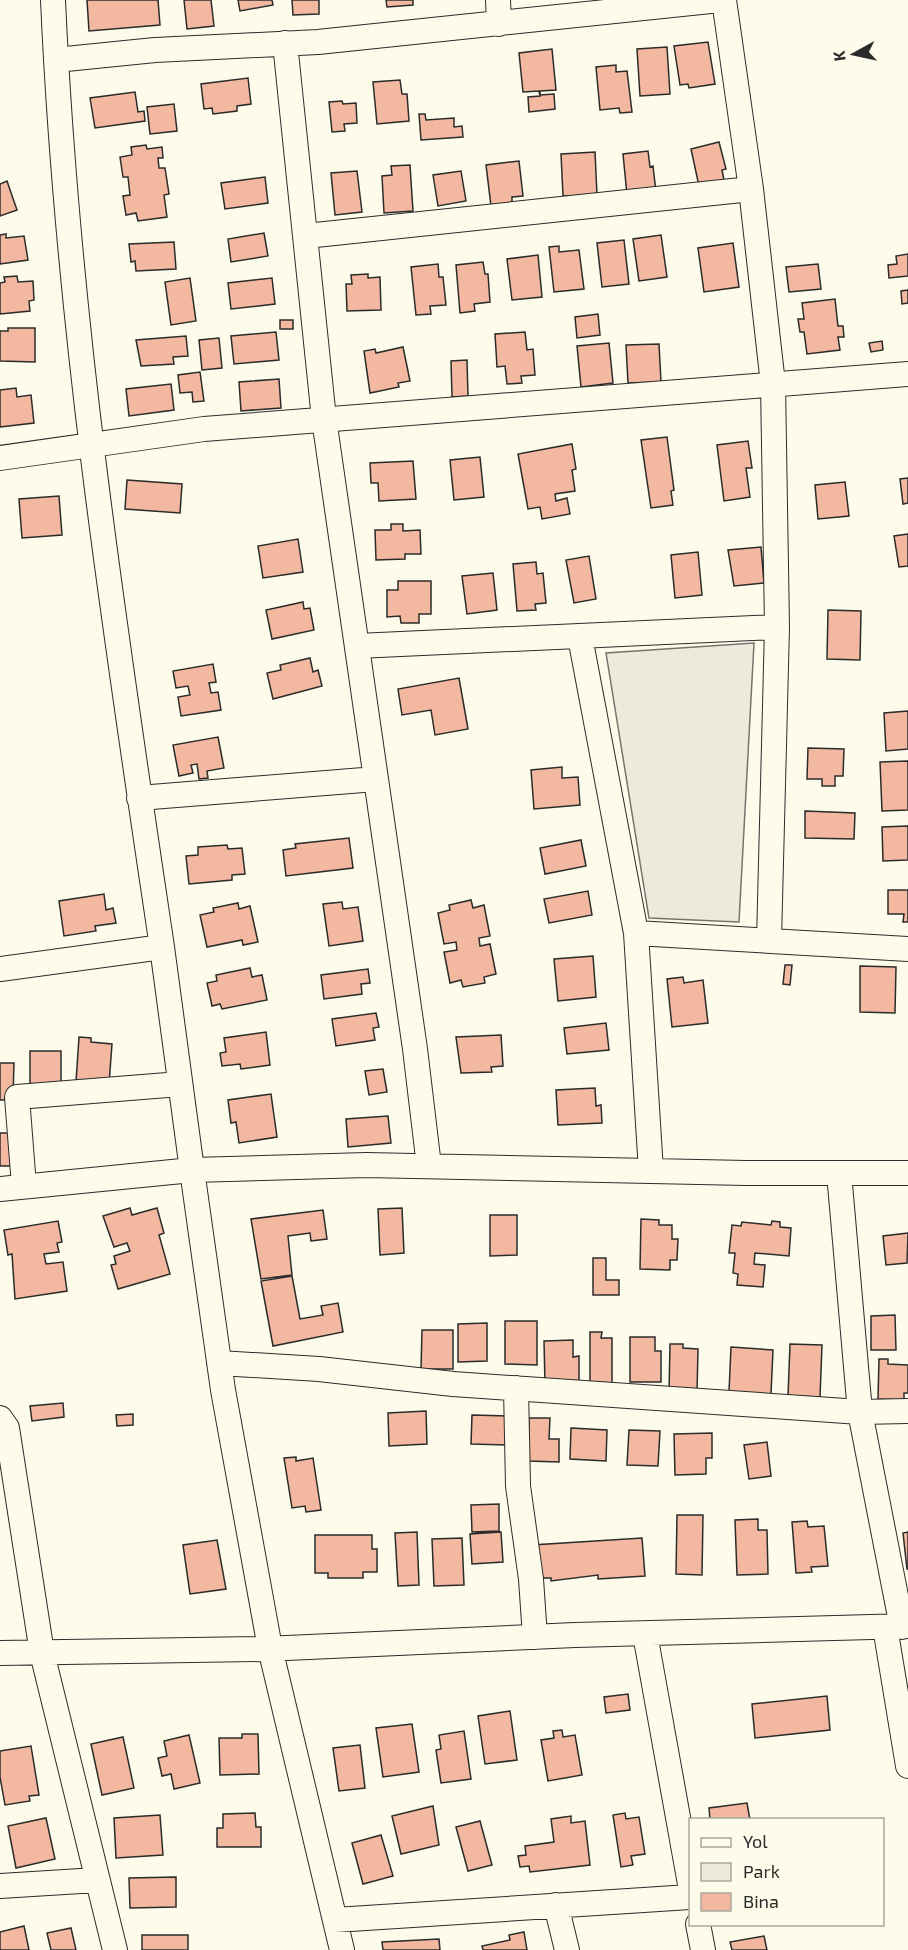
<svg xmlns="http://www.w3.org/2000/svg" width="908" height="1950" viewBox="0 0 908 1950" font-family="'Exo 2',sans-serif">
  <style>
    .green { fill: #ecebdb; stroke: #74746e; stroke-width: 1.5 }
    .building { fill: #f2b8a0; stroke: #2b2b2b; stroke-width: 1.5 }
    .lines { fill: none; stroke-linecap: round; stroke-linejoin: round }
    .minor-casing { stroke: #2b2b2b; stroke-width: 26 }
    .minor { stroke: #fdfbea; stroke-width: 24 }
  </style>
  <rect width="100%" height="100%" fill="#fdfbea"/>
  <!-- green -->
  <path class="green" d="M754 643 739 922 649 918 606 653Z"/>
  <!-- building -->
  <path class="building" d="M87 0H158L160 25 89 31Z
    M184 0H211L214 26 187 29Z
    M238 0H272L273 5 240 11Z
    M292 0H319V14L293 15Z
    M386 0H413V5L387 7Z
    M708 42 715 84 689 88 688 84 680 85 674 46Z
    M667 47 670 94 640 96 637 49Z
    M552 49 556 90 540 91V95L554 94 555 109 529 112 528 97 540 96 539 91 523 92 519 53Z
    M616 65V72L627 71 632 112 620 113 619 108 600 110 596 67Z
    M248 78 251 104 237 106V111L213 114 212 108 204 109 201 84Z
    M400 80 402 94H407L409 121 377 124 373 82Z
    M135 92 138 112 144 111 145 121 95 128 90 98Z
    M342 101 343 104 356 103 357 123 344 124 345 131 332 132 329 102Z
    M174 104 177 131 150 134 147 107Z
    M419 114H425L426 120 454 118V127L462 126 463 137 421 140Z
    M719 142 726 169 722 170 724 180 699 186 691 149Z
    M146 145 147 149 162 147 163 158H158L159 168H165L169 194 164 195 167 217 138 221 136 213 126 215 123 196 130 195 128 177H123L120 157 132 155 131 147Z
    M648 151 650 167 653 166 656 192 627 195 623 154Z
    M595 152 597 195 563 196 561 154Z
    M519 161 523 196 512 197V204L491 206 486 165Z
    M410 165 413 211 384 213 382 176 392 175 391 166Z
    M357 171 362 212 335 215 331 173Z
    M461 171 466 201 438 206 433 175Z
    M265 177 268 203 225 209 221 183Z
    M7 181 17 210 0 216V184Z
    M264 233 268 256 231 262 228 239Z
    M6 234V238L24 236 28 260 0 264V235Z
    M661 235 667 277 639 281 633 239Z
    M624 240 629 284 602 287 597 243Z
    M174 242 176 269 136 271 135 261 131 262 129 244Z
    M733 243 739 287 704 292 698 248Z
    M559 246V252L579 250 584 289 554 292 549 247Z
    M908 254V276L889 278 888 265 897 264 896 256Z
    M538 255 542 297 512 300 507 259Z
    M483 262 485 274H488L490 302 474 304 475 311 460 313 456 265Z
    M438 264 439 277H443L446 305 430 306 431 314 416 315 411 267Z
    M818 264 821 289 789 292 786 267Z
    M368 274V278L380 277 381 310 347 311 346 284H352L351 275Z
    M17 276 18 282 33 281 34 300 29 301 30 311 0 314V283L5 282 4 277Z
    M190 278 196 321 171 325 165 282Z
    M272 278 275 304 231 309 228 283Z
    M908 290V303L902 304 901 291Z
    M835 299 838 326H843L844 337H838L840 350 807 354 804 332H800L798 319H804L802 303Z
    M598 314 600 335 577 338 575 317Z
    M280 320H293V329H280Z
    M8 328H35V362L0 361V331H8Z
    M276 332 279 360 234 364 231 336Z
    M525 332 527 350 533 349 535 375 521 376 522 383 507 384 505 366 497 367 495 334Z
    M186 336 188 356 173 357 174 364 141 366 136 340Z
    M219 338 222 368 202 370 199 340Z
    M882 341 883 350 871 352 869 343Z
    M609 343 613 383 581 387 577 346Z
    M659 344 661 382 628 383 626 345Z
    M403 347 410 381 398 383 399 387 370 393 364 351 375 349 376 353Z
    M467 360 468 396 452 397 451 361Z
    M200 372 204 401 193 402 192 392 180 393 178 375Z
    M279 379 281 408 241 411 239 382Z
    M171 384 174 410 129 416 126 389Z
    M16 388 17 397 31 395 34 423 0 427V390Z
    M667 437 674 490 671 491 673 505 651 508 641 440Z
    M748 441 752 468H746L750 497 724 501 717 445Z
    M572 444 576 469 572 470 575 491 555 494 556 501 567 498 570 514 542 519 540 507 528 509 518 454Z
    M480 457 484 497 454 500 450 460Z
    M413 461 416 499 379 501 378 483H371L370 463Z
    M908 478V503L903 504 900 479Z
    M127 480 182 484 180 513 125 509Z
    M845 482 849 516 818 519 815 485Z
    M59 496 62 535 22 538 19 499Z
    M391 524H403V531L420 530 421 554H405V559L376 560 375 530H391Z
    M908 534V566L899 567 894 536Z
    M298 539 303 572 263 578 258 546Z
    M761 547 764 583 734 586 728 550Z
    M698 552 702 595 675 598 671 555Z
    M589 556 596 599 574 603 566 560Z
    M536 562 537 574 543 573 546 603 535 604 536 610 517 611 513 564Z
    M493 573 497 610 467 614 462 576Z
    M398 581H431V614H419V623H401L400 616 387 617V590H398Z
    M303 602 304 609 310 608 314 630 272 639 266 610Z
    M828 610 861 611 860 660 827 659Z
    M310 658 313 672 318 670 322 686 273 699 267 673 281 670 280 665Z
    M213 664 216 682 209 683 211 693 218 692 221 710 181 716 178 697 190 695 188 686 176 688 173 671Z
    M459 678 468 729 435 735 431 710 402 715 398 689Z
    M908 711V749L886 751 884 713Z
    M218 737 224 768 207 771 208 778 199 779 197 764 191 765 193 773 179 776 173 745Z
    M808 748 844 749 843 776H835V786H822V779H807Z
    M908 761V810L882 811 880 762Z
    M562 767V778L578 777 580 805 534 809 531 770Z
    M805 811 855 813 854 839 805 838Z
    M908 826V860L883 861 882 827Z
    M349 838 353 868 286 876 283 850 296 848 295 844Z
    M581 840 586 866 545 874 540 848Z
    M227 845 228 849 242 848 245 874 232 875V880L189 884 186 856 198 855V847Z
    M888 890H908V922H903L904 914H888Z
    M588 891 592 915 549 923 544 899Z
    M104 894 106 910 113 908 116 923 95 926 96 931 64 936 59 901Z
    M471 900 473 908 484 905 490 936 479 938 480 946 490 944 496 974 484 977 485 983 463 987 461 980 450 983 444 952 457 950 456 942 444 944 438 913 450 910 449 905Z
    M342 902 343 909 358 907 363 941 329 946 323 904Z
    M238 903 239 909 250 906 258 942 243 945 242 940 207 947 200 915 214 912 213 908Z
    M593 956 596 997 558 1001 554 959Z
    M785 965H792L790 985 783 984Z
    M860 966 896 967 895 1013 860 1012Z
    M250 968 252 977 262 975 267 1000 222 1009 220 1004 212 1006 207 983 217 981 216 975Z
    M368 969 370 983 361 984 362 994 324 999 321 975Z
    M683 977 684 983 703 980 708 1023 672 1027 667 979Z
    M376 1013 379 1027 373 1028 375 1040 336 1046 332 1019Z
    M606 1023 609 1050 567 1054 564 1028Z
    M266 1032 270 1065 241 1069 240 1064 222 1066 220 1053 226 1052 224 1038Z
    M501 1035 503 1066 491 1067 492 1072 461 1073 456 1037Z
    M79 1037 91 1038V1042L112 1044 109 1084 76 1082Z
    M30 1051H61V1087L30 1088Z
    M0 1063H14L13 1096 15 1100H0Z
    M383 1069 387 1092 369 1095 365 1071Z
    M595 1088 596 1106 601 1105 602 1123 558 1125 556 1090Z
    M271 1094 277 1137 239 1143 236 1122 231 1123 228 1100Z
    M388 1116 391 1143 348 1147 346 1119Z
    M0 1133H14L15 1166H0Z
    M130 1208 132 1215 157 1208 164 1233 159 1235 170 1274 118 1289 111 1265 116 1264 114 1256 130 1251 127 1243 114 1247 103 1216Z
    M402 1208 404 1253 380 1255 378 1209Z
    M323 1210 327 1239 311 1241 310 1233 288 1236 292 1275 261 1279 251 1219Z
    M490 1215H517V1255L490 1256Z
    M641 1219 659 1220V1225H672V1239H678L677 1260H670V1270L640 1269Z
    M58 1221 62 1242 57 1243 59 1252 44 1254 46 1264 63 1262 67 1291 15 1299 12 1254 8 1255 4 1230Z
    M772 1221 780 1222V1227L791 1228 789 1256 755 1253 754 1264 765 1265 763 1287 737 1285 738 1274 733 1273 735 1253H729L732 1225 741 1226 742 1222 771 1225Z
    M908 1233 907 1263 886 1265 883 1236Z
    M593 1258H606V1280H619V1295H593Z
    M292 1276 300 1319 323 1315 321 1306 338 1303 343 1332 273 1346 261 1281Z
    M895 1315 896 1350H871V1316Z
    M505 1321H537V1365L505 1364Z
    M487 1323V1361L458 1362V1324Z
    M422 1330H453V1369H421Z
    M590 1332H602L601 1338H612V1384H590Z
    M630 1337H655V1351H661V1382H630Z
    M573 1340V1357L579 1356V1383L545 1384 544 1341Z
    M670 1344H683V1348L698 1349 697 1393H669Z
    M790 1344 822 1345 820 1397 788 1396Z
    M731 1347 773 1350 771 1394 729 1392Z
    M879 1359H888V1364L908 1365V1393H904V1400L878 1399Z
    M63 1403 64 1417 32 1421 30 1406Z
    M426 1411 427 1444 389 1446 388 1413Z
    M133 1414V1425L117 1426 116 1415Z
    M472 1415 508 1416 507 1445 471 1444Z
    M529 1418H550L549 1439H559V1462L528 1461Z
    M571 1428 607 1430 606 1461 570 1459Z
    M629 1430 660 1431 658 1466 627 1465Z
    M712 1433V1458H706V1474L675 1475 674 1434Z
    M767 1442 771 1476 749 1479 744 1445Z
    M296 1457V1461L313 1458 321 1510 306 1512 305 1506 292 1508 284 1458Z
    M499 1504V1531L472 1532 471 1505Z
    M677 1515H703L702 1575 676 1574Z
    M758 1519V1530H767L768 1574 737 1575 735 1520Z
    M807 1521 808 1527 824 1526 828 1566 811 1567 812 1572 796 1573 792 1522Z
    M417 1532 419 1585 398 1586 395 1533Z
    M501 1532 503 1562 472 1564 470 1534Z
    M908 1532V1569H907L903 1533Z
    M315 1535H372V1549H377V1572H363V1578H328V1573H315Z
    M462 1538 464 1585 434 1586 432 1539Z
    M642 1538 645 1576 598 1579V1575L551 1581V1578H535L532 1545Z
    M217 1540 226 1589 190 1594 183 1545Z
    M628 1694 630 1710 606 1713 604 1697Z
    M827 1696 830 1730 755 1738 752 1704Z
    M510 1711 517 1760 485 1764 478 1716Z
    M412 1724 419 1772 383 1777 376 1728Z
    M562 1730 563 1737 575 1735 582 1775 548 1781 541 1740 554 1738 553 1731Z
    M464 1731 471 1779 441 1783 436 1750 441 1749 439 1735Z
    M242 1734H258L259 1774 220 1775 219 1738H242Z
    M189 1735 200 1783 174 1789 171 1774 162 1776 158 1758 167 1756 164 1741Z
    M123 1737 134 1788 102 1795 91 1744Z
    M360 1745 365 1788 339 1791 333 1748Z
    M31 1746 39 1795 29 1796 30 1801 5 1805 0 1777V1751Z
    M747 1803 750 1820H710L709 1808Z
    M433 1806 439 1845 401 1854 392 1816Z
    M255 1813 256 1827H261V1847H217V1828H223V1814Z
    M625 1813 626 1819 639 1817 645 1854 631 1856 633 1865 621 1867 613 1815Z
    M160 1815 163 1855 116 1858 114 1818Z
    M571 1816V1823L585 1821 590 1865 530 1872 529 1866 520 1867 518 1856 526 1855 525 1846 554 1842 551 1819Z
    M46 1818 55 1859 16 1868 8 1826Z
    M480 1821 492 1865 468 1871 456 1827Z
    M381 1835 393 1876 363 1884 352 1843Z
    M176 1877V1907L130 1908 129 1878Z
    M24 1926 29 1950H0V1932Z
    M71 1928 76 1950H51L47 1933Z
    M524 1932 527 1950H483L482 1946 510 1940 509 1935Z
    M142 1935H188V1950H142Z
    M764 1936 767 1950H732L730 1942Z
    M439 1939 440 1950H383L382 1942Z"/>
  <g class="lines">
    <!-- minor casing -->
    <g class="minor-casing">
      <path id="minor" d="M498 0 499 24
        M724 0 751 189 773 384 777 627 769 941
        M285 43 324 419 415 1049 429 1166
        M56 60 155 50 318 42 720 0
        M306 236 751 189
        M0 458 204 429 908 374
        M580 637 636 933 651 1171
        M357 646 777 627
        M139 798 376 779
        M636 933 908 949
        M162 947 192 1170 366 1165 746 1173H908
        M0 969 162 947C115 632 67 318 53 0
        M839 1173 860 1412 908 1411
        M24 1186 17 1097 180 1084
        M0 1189 192 1170 223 1390 270 1648 342 1950
        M219 1363 319 1369 453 1384 860 1412 902 1627
        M516 1388 518 1486 531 1579 535 1637
        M0 1418 7 1428 42 1653 115 1950
        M885 1627 908 1766
        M645 1634 690 1884
        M0 1653 264 1649 575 1635 908 1626
        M0 1886 97 1880
        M556 1905 567 1950
        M335 1920 690 1897
        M698 1924 703 1950"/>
    </g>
    <!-- minor -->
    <use href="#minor" class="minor"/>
  </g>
  <!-- legend -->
  <rect x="689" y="1818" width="195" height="108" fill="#fdfbea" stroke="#a9a89e" stroke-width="1.5"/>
  <rect x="701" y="1838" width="30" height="9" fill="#fdfbea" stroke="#a9a89e" stroke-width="1.5"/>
  <text x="743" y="1848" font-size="18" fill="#2b2b2b">Yol</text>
  <rect x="701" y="1863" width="30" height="18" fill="#ecebdb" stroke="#a9a89e" stroke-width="1.5"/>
  <text x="743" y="1878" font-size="18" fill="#2b2b2b">Park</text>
  <rect x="701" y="1893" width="30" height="18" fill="#f2b8a0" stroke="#a9a89e" stroke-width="1.5"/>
  <text x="743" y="1908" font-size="18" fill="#2b2b2b">Bina</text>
  <!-- north arrow -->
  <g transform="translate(854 54) rotate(262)" stroke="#fdfbea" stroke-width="4.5" paint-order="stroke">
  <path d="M0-4.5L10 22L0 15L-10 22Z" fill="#2b2b2b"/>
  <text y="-9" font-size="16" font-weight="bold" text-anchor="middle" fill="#2b2b2b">K</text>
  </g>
</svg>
